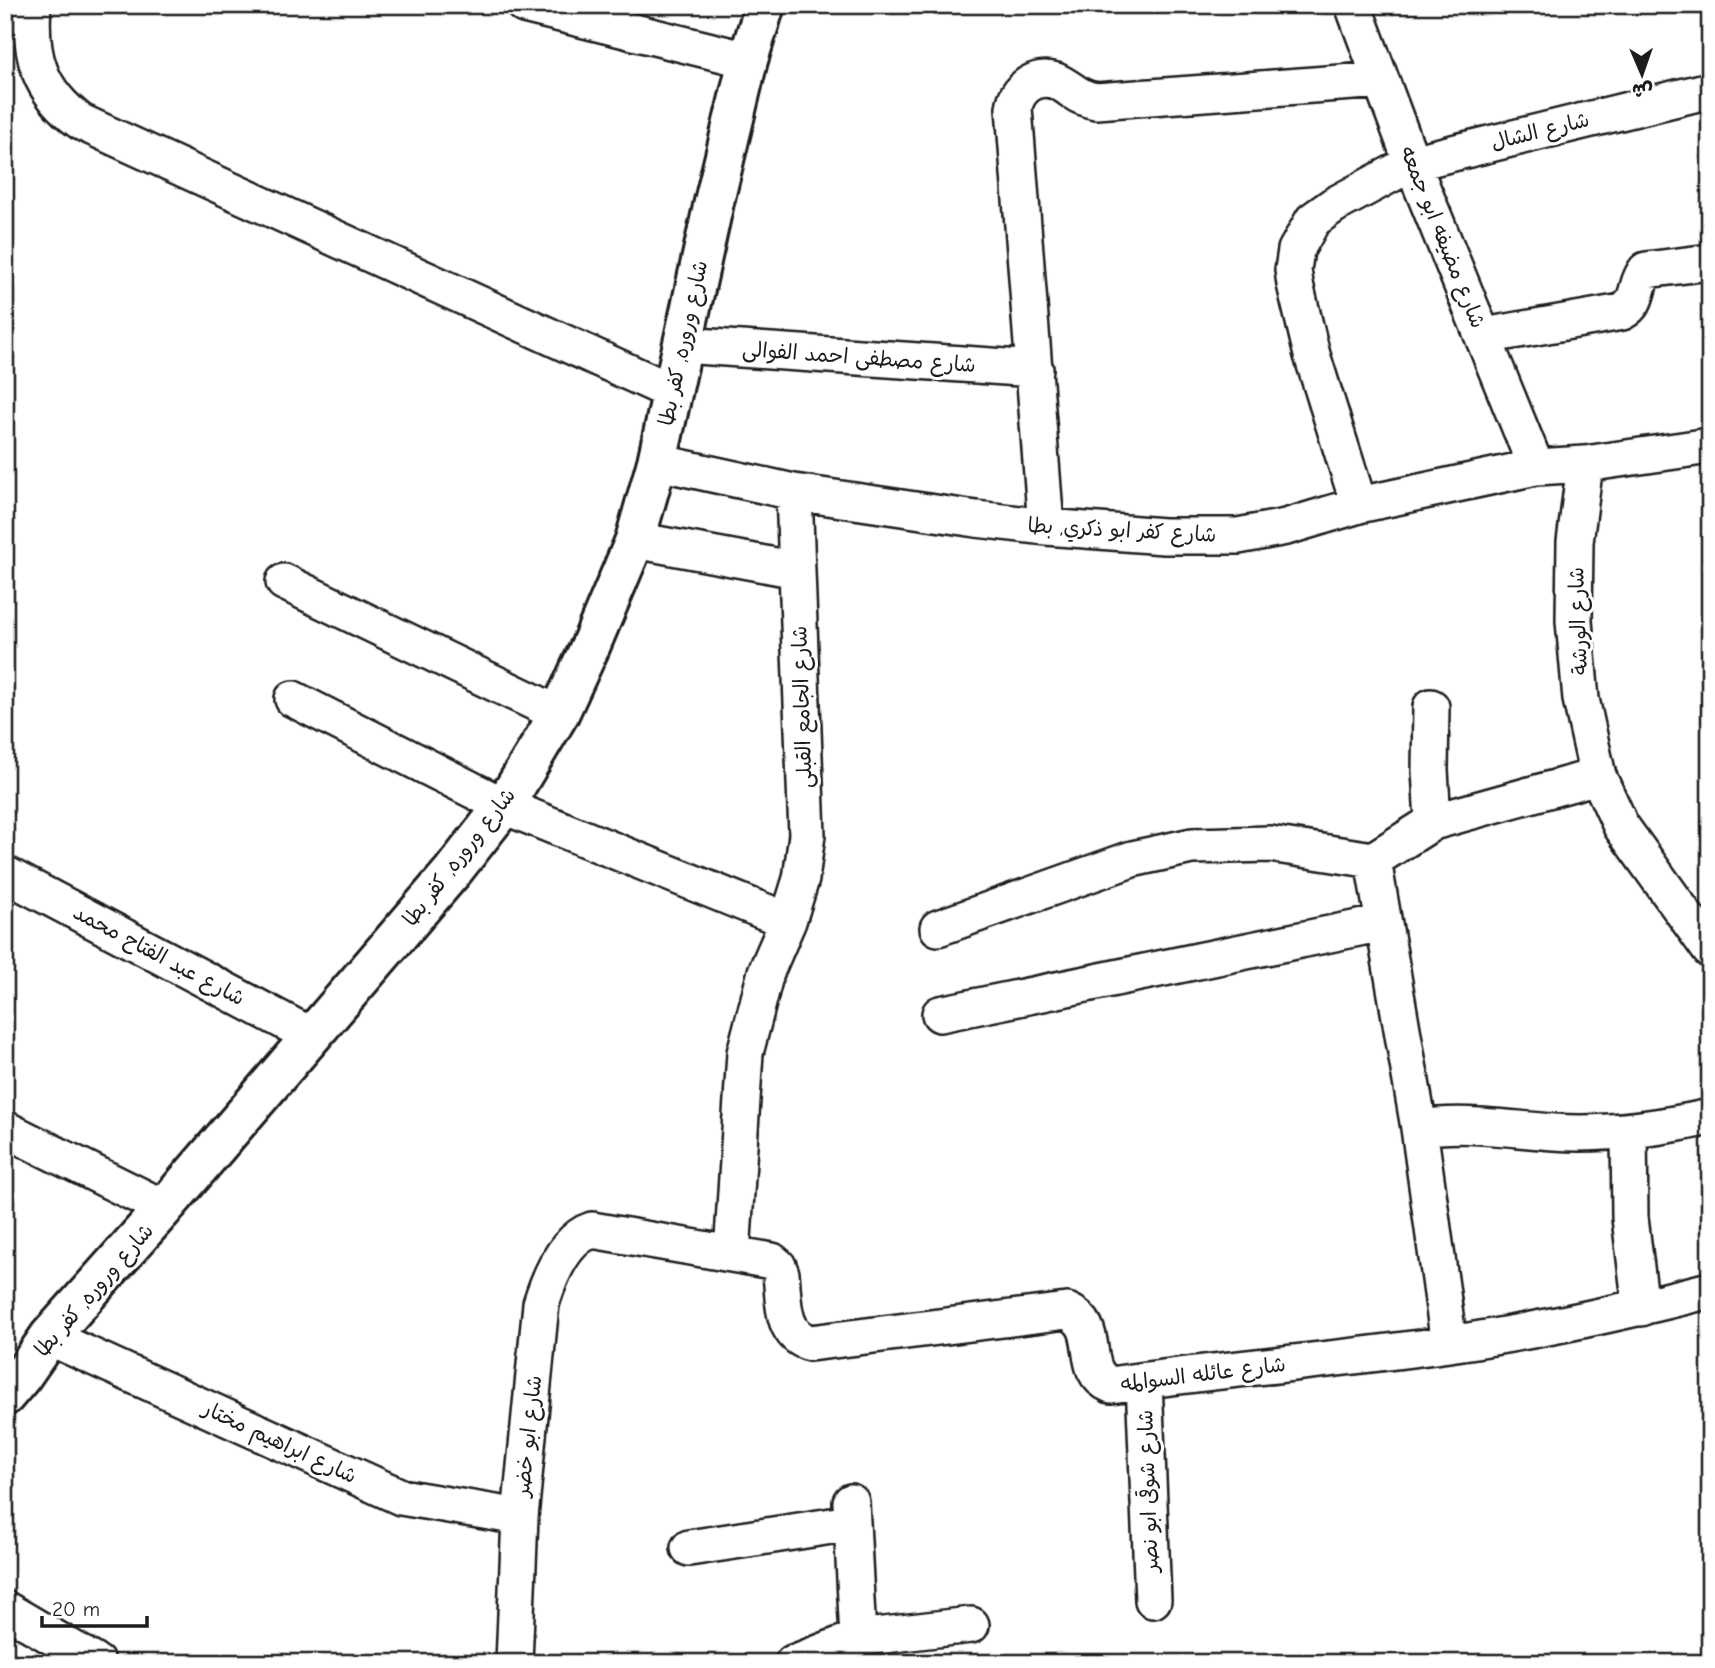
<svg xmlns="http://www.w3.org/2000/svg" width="1715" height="1668" viewBox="0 0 1715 1668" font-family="'Comic Neue','Playpen Sans Arabic',sans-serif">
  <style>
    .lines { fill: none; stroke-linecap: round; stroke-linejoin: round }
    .minor-casing { stroke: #1c1c1c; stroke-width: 40 }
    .tertiary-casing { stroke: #1c1c1c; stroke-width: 44 }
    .minor { stroke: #fff; stroke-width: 35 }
    .tertiary { stroke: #fff; stroke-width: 38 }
    .labels { text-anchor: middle; stroke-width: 6; stroke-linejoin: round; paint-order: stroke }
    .street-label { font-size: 21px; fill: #1c1c1c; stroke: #fff }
  </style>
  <rect width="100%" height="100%" fill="#fff"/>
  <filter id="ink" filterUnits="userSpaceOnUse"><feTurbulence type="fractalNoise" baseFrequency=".0143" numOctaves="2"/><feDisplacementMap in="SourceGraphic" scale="14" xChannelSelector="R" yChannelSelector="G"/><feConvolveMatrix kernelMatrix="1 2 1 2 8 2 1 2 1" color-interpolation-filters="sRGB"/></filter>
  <g filter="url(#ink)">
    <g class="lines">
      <!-- minor casing -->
      <g class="minor-casing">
        <path id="minor" d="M33 5C29 56 39 91 81 122L672 392
          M524 5 748 60
          M1353 5 1412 163 1536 467
          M1484 336 1622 312C1641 302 1634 284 1646 270L1710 262
          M682 345 1035 369
          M657 462 794 492 976 519 1046 527 1164 536H1238L1286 527 1359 505 1536 467 1585 464 1710 446
          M1585 464 1575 542 1574 621 1581 699 1598 776 1621 826 1710 950
          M1359 505 1312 355 1295 284 1293 270 1296 250 1313 220 1334 205 1412 163 1710 90
          M1046 527 1014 108C1017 88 1036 74 1056 81 1072 88 1075 97 1096 101L1381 80
          M635 540 797 570
          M284 582 559 714
          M293 699 504 806 788 921
          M1433 822 1598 776
          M1373 860 1419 1128 1449 1344
          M5 874 312 1036
          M938 928 1132 859 1192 846 1270 844 1373 860 1433 822 1430 770 1431 707
          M940 1014 1383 923
          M1419 1128C1465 1121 1508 1129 1554 1132 1606 1136 1659 1128 1710 1117
          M5 1129 164 1208
          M1629 1131 1630 1218 1641 1308
          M732 1254 745 1053 766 972 788 921 801 879 807 835 794 492
          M49 1337 401 1497 520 1517
          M1144 1381 1153 1600
          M851 1502 858 1638
          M689 1548 851 1523
          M5 1609 97 1663
          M514 1663 520 1517 541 1304C549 1278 564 1239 592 1230L772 1261 778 1266 781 1274C784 1299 780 1334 810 1343L1067 1311C1105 1327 1076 1370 1111 1385 1223 1369 1337 1360 1449 1344 1537 1331 1624 1312 1710 1290
          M793 1663 858 1638 971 1625"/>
      </g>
      <!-- tertiary casing -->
      <g class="tertiary-casing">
        <path id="tertiary" d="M5 1396 22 1376 49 1337 164 1208 453 871 504 806 559 714 590 647 635 540 657 462 714 202 748 60 765 5"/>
      </g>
      <!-- minor -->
      <use href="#minor" class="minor"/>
      <!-- tertiary -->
      <use href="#tertiary" class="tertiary"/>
    </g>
  </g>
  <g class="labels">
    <!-- street labels -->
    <g class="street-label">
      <text transform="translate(1540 131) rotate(-14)" y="7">شارع الشال</text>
      <text transform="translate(1443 237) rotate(68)" y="7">شارع مضيفه ابو جمعه</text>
      <text transform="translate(683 343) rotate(-78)" y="7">شارع وروره, كفر بطا</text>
      <text transform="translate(859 357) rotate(4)" y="7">شارع مصطفى احمد الفوالى</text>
      <text transform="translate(1122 530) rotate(3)" y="7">شارع كفر ابو ذكري, بطا</text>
      <text transform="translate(1578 621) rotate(-92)" y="7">شارع الورشة</text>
      <text transform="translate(802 707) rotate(-92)" y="7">شارع الجامع القبلى</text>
      <text transform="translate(459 857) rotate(-52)" y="7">شارع وروره, كفر بطا</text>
      <text transform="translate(159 955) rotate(28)" y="7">شارع عبد الفتاح محمد</text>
      <text transform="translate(94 1290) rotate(-49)" y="7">شارع وروره, كفر بطا</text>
      <text transform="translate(1203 1374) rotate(-7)" y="7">شارع عائله السوالمه</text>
      <text transform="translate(528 1436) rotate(-84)" y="7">شارع ابو خضر</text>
      <text transform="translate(280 1442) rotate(25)" y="7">شارع ابراهيم مختار</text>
      <text transform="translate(1148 1491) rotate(-92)" y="7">شارع شوقى ابو نصر</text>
    </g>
  </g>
  <!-- margin -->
  <rect width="1715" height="1668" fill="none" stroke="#fff" stroke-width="28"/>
  <rect x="14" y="14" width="1687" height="1640" fill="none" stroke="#1c1c1c" stroke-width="2.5" filter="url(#ink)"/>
  <!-- north arrow -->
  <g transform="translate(1642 74) rotate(178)" stroke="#ffffff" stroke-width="5" paint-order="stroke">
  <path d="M0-5L12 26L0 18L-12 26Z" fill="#1c1c1c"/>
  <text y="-10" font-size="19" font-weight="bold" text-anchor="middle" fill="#1c1c1c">ش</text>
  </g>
  <!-- scale -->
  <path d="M42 1616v10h105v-10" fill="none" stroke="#1c1c1c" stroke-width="3.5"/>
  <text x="52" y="1616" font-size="21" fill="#1c1c1c" stroke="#ffffff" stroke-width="5" paint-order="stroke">20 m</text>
</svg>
